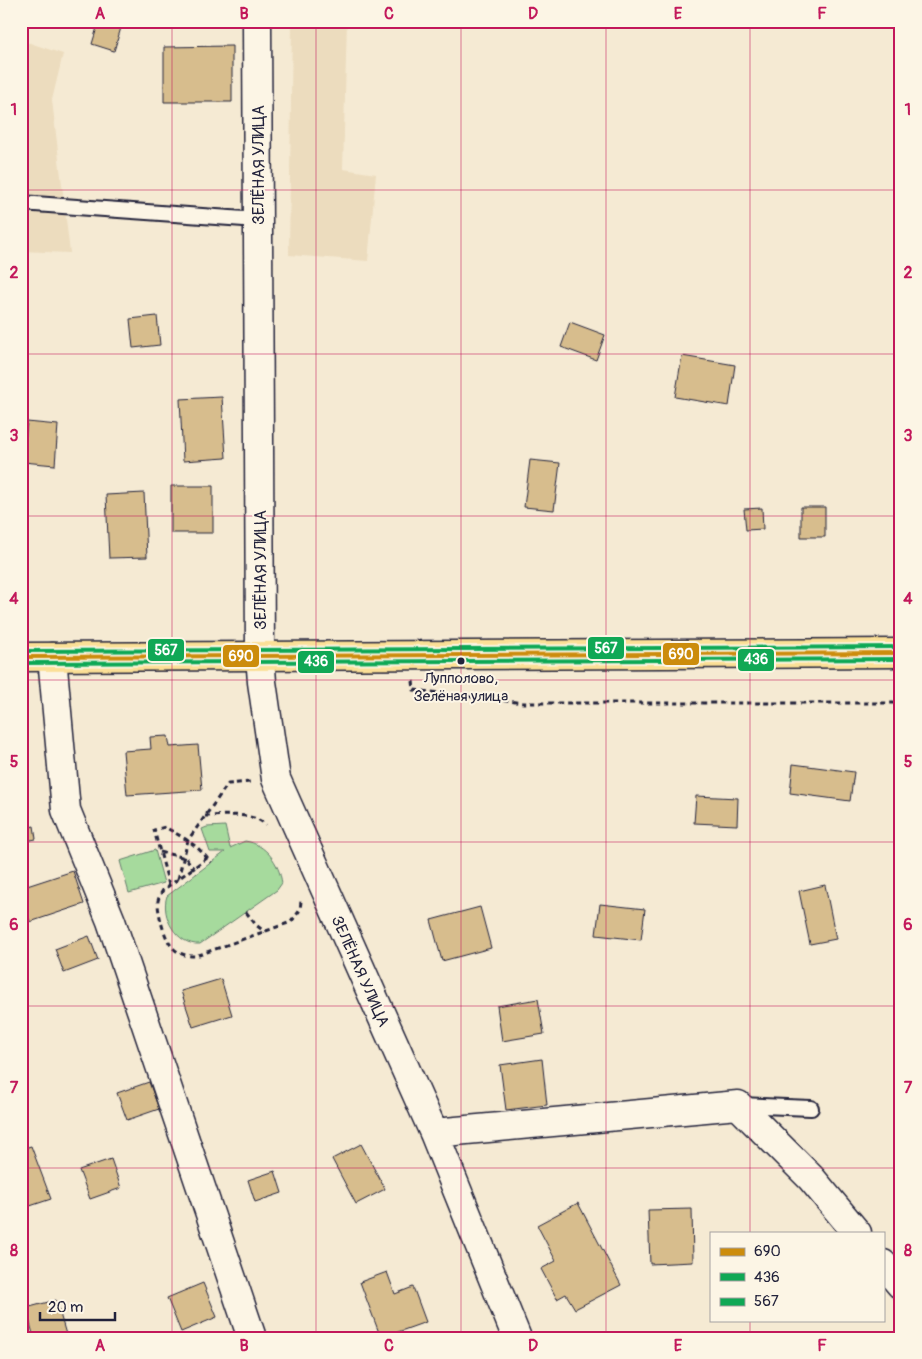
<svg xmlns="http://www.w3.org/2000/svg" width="922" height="1359" viewBox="0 0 922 1359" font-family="Pangolin,sans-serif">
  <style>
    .built { fill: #ecdcbe }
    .green { fill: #a6da9d; stroke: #647e6c }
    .building { fill: #d7bd8d; stroke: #22223b }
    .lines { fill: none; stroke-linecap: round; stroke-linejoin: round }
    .lane-casing { stroke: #22223b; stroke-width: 18 }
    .street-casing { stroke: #22223b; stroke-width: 31 }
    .primary-casing { stroke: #22223b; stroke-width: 31 }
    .path { stroke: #22223b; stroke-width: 3; stroke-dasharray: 5 4; stroke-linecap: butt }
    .lane { stroke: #fcf5e5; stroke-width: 14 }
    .street { stroke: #fcf5e5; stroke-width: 28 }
    .primary { stroke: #fbdf96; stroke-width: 28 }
    .bus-1-casing { stroke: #fcf5e5; stroke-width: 8 }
    .bus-2-casing { stroke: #fcf5e5; stroke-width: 8 }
    .bus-3-casing { stroke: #fcf5e5; stroke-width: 8 }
    .bus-1 { stroke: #cc8c0c; stroke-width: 4 }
    .bus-2 { stroke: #10a855; stroke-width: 4 }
    .bus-3 { stroke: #10a855; stroke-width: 4 }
    .grid { fill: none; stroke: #c2185b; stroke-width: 1; stroke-opacity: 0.55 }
    .bus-dot { fill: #22223b; stroke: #fcf5e5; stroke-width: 2 }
    .labels { text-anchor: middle; stroke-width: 4; stroke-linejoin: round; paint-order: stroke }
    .bus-label { font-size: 15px; fill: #22223b; stroke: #fcf5e5 }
    .street-label { font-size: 16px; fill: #22223b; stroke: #fcf5e5 }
    .line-badge { stroke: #fcf5e5; stroke-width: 2 }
    .badge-label { font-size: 14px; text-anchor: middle; font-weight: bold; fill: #fff }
    .neatline { fill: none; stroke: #c2185b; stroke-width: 2 }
    .grid-label { font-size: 16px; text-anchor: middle; font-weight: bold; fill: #c2185b }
  </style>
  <rect width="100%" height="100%" fill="#f5ead3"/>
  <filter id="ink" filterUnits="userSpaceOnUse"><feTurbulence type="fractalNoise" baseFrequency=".02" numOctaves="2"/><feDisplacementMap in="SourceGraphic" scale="10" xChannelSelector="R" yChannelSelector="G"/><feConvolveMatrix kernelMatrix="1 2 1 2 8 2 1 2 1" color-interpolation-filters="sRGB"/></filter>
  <g filter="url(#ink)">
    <!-- built -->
    <path class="built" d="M292 21H347L343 169 376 174 368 261 289 255Z
      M21 42 30 43 63 54 52 100 70 253 21 251Z"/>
    <!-- green -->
    <path class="green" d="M225 826 230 848 245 841C266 844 279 863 282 883L277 890 200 944C177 946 160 916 167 896L225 852H210L202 829 207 827Z
      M155 850 164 883 129 893 120 861Z"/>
    <!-- building -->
    <path class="building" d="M99 21H123L114 51 92 44Z
      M232 46V102H164V47Z
      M157 316 160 345 133 348 130 319Z
      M570 322 605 335 596 360 561 347Z
      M682 356 735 365 729 406 675 397Z
      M222 397 226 458 183 461 180 399Z
      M27 422 58 425 55 465 23 462Z
      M530 460 560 463 554 510 524 507Z
      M171 486H213V533H171Z
      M144 493 147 557 109 558 106 495Z
      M801 507H825V537H801Z
      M762 508 763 529 746 530 744 509Z
      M168 736 170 747 198 745 202 790 127 795 123 751 151 749 150 737Z
      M793 764 854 772 850 801 790 793Z
      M696 796 738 798 737 825 694 823Z
      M34 826 36 839 21 842V829Z
      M73 871 84 904 30 922 21 897V888Z
      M825 885 836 939 810 944 799 891Z
      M600 904 645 909 641 940 596 935Z
      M480 907 491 948 442 961 431 920Z
      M89 936 98 960 64 973 55 949Z
      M221 979 232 1015 193 1027 181 991Z
      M538 999 544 1034 502 1041 497 1006Z
      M542 1059 547 1105 506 1110 500 1065Z
      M149 1082 159 1109 127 1120 117 1093Z
      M361 1144 385 1189 356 1204 332 1159Z
      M31 1146 51 1199 21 1209V1149Z
      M111 1159 121 1188 90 1199 79 1170Z
      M275 1171 282 1193 255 1202 248 1180Z
      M578 1203 621 1285 575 1309 566 1294 557 1299 541 1269 556 1261 537 1225Z
      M692 1209 693 1262 650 1264 648 1210Z
      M387 1272 395 1294 413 1287 426 1322 381 1338 360 1282Z
      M203 1283 217 1317 181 1332 167 1298Z
      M56 1300 67 1338H34L26 1308Z"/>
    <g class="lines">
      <!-- lane casing -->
      <g class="lane-casing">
        <path id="lane" d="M21 203 258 220
          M741 1105 811 1108"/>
      </g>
      <!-- street casing -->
      <g class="street-casing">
        <path id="street" d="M257 21 260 655 262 682 276 779 434 1133 517 1338
          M52 657 66 810 111 921 252 1338
          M434 1133 738 1105 811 1178 857 1233
          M883 1264 901 1285"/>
      </g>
      <!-- primary casing -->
      <g class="primary-casing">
        <path id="primary" d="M21 657 901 653"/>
      </g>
      <!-- path -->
      <path class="path" d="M413 681 414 690 524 703H901
        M205 816C223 816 252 811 266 825
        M160 852 186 858 197 873
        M207 858 163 890C160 895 157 900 158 905 159 917 165 941 174 949 181 955 187 956 196 956L291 922 300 910 301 901
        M178 879 188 840 228 784 250 782
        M169 885 154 830 165 827C185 839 196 843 211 863
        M246 912 256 925 265 932"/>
      <!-- lane -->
      <use href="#lane" class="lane"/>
      <!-- street -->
      <use href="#street" class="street"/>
      <!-- primary -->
      <use href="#primary" class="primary"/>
      <!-- bus-1 casing -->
      <g class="bus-1-casing">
        <path id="bus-1" d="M21 657 901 653"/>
      </g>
      <!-- bus-2 casing -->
      <g class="bus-2-casing">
        <path id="bus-2" d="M21 663 901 659"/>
      </g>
      <!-- bus-3 casing -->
      <g class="bus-3-casing">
        <path id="bus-3" d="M21 651 901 647"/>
      </g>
      <!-- bus-1 -->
      <use href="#bus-1" class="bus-1"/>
      <!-- bus-2 -->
      <use href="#bus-2" class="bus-2"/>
      <!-- bus-3 -->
      <use href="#bus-3" class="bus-3"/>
    </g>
  </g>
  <!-- grid -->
  <path class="grid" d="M172 21V1338M316 21V1338M461 21V1338M606 21V1338M750 21V1233M21 190H901M21 354H901M21 516H901M21 680H901M21 842H901M21 1006H901M21 1168H901M750 1320V1338"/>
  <!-- markers -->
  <circle class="bus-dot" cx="461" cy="661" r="4.5"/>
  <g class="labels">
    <!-- bus labels -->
    <g class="bus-label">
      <text x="461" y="683">Лупполово,<tspan x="461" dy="18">Зелёная улица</tspan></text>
    </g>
    <!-- street labels -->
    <g class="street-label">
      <text transform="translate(258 165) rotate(-90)" y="6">ЗЕЛЁНАЯ УЛИЦА</text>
      <text transform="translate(260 570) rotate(-90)" y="6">ЗЕЛЁНАЯ УЛИЦА</text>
      <text transform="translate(361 971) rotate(66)" y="6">ЗЕЛЁНАЯ УЛИЦА</text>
    </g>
  </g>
  <g class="line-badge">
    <rect x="587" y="636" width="38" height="24" rx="5" fill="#10a855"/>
    <rect x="147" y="638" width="38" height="24" rx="5" fill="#10a855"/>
    <rect x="662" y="642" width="38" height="24" rx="5" fill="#cc8c0c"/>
    <rect x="222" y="644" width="38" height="24" rx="5" fill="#cc8c0c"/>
    <rect x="737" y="648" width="38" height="24" rx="5" fill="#10a855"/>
    <rect x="297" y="650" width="38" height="24" rx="5" fill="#10a855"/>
  </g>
  <g class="badge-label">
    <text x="606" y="653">567</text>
    <text x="166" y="655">567</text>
    <text x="681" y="659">690</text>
    <text x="241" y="661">690</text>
    <text x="756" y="664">436</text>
    <text x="316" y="666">436</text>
  </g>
  <!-- margin -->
  <rect width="922" height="1359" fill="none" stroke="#fcf5e5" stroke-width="55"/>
  <!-- legend -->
  <rect x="710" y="1232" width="175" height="90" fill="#fcf5e5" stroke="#a5a1a1"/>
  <rect x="720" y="1248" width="25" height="8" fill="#cc8c0c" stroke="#a5a1a1"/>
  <text x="754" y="1256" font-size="15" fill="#22223b">690</text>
  <rect x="720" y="1273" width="25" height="8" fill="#10a855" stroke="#a5a1a1"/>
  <text x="754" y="1282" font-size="15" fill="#22223b">436</text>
  <rect x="720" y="1298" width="25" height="8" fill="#10a855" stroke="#a5a1a1"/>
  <text x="754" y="1306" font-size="15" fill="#22223b">567</text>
  <!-- scale -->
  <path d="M40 1312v8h75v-8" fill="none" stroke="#22223b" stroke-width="2.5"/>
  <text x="48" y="1312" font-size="15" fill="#22223b" stroke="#fcf5e5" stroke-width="4" paint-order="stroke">20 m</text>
  <rect x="28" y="28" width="866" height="1304" class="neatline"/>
  <g class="grid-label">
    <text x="100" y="19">A</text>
    <text x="244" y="19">B</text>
    <text x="389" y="19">C</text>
    <text x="533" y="19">D</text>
    <text x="678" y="19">E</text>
    <text x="822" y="19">F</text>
    <text x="14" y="115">1</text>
    <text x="908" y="115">1</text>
    <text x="14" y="278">2</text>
    <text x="908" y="278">2</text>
    <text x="14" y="441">3</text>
    <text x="908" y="441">3</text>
    <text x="14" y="604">4</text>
    <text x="908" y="604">4</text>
    <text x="14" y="767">5</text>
    <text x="908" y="767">5</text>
    <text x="14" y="930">6</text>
    <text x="908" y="930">6</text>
    <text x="14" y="1093">7</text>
    <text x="908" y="1093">7</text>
    <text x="14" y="1256">8</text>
    <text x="908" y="1256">8</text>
    <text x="100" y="1351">A</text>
    <text x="244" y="1351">B</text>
    <text x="389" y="1351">C</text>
    <text x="533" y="1351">D</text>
    <text x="678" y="1351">E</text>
    <text x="822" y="1351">F</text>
  </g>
</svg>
